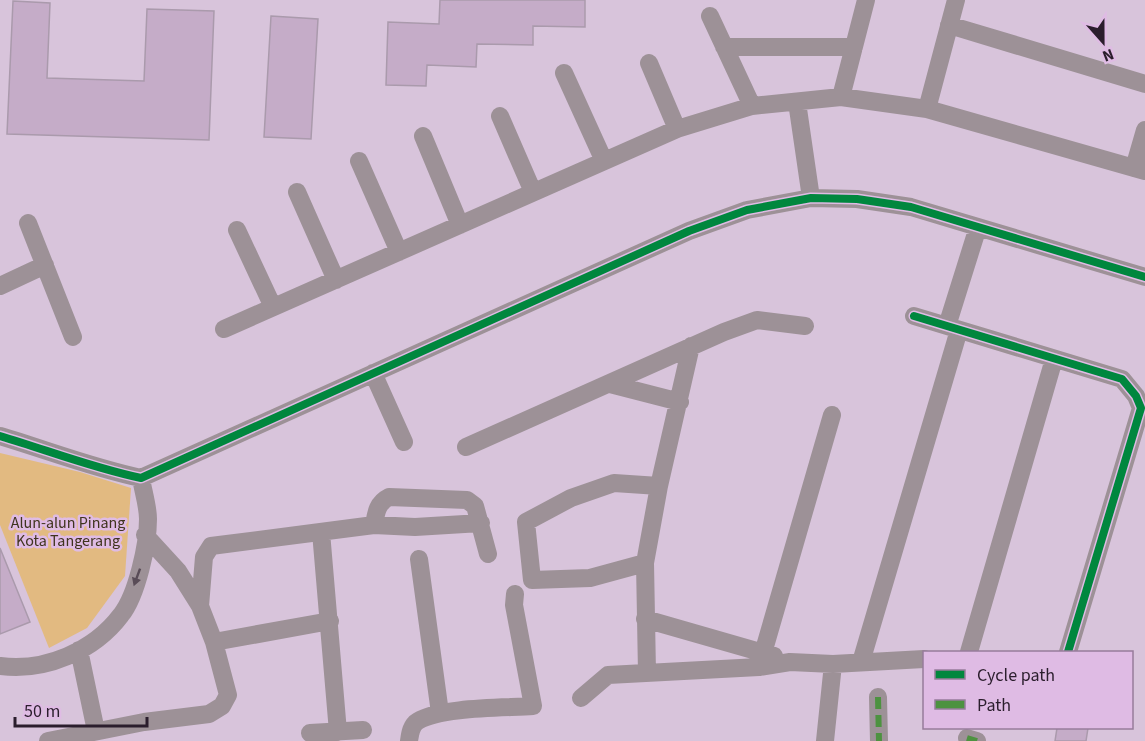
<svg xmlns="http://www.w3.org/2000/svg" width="1145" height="741" viewBox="0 0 1145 741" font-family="'Source Sans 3',sans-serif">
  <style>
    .green { fill: #e2ba81 }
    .building { fill: #c5acc8; stroke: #aa9aac; stroke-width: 1.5 }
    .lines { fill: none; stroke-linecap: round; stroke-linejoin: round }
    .minor { stroke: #9d9197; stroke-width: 18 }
    .quiet { stroke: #4d9240; stroke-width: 6; stroke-dasharray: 12 6; stroke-linecap: butt }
    .cycleway-casing { stroke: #dfbbe4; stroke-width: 11 }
    .cycleway { stroke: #00873e; stroke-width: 8 }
    .oneway { fill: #594c57 }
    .labels { text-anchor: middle; stroke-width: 5; stroke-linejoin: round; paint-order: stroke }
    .park-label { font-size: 16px; fill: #3f341e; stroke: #dfbbe4 }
  </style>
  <rect width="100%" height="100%" fill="#d8c4db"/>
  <!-- green -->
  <path class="green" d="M0 453 80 472 131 488 125 576 87 628 49 648 0 525Z"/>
  <!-- building -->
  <path class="building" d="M440 0H585V27L533 26V45L477 44 476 67 427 65 426 86 386 85 388 22 439 24Z
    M13 1 50 3 47 78 144 81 147 9 214 11 209 140 7 134Z
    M271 16 318 19 311 139 264 137Z
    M0 548 30 622 0 634Z
    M1057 728H1088L1086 741H1055Z"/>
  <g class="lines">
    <!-- minor -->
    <path class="minor" d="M710 16 752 106
      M949 25 1145 84
      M724 47H854
      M649 63 677 129
      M564 73 604 161
      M841 97 866 0
      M797 102 811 198
      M927 109 956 0
      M500 116 533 192
      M423 136 460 225
      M359 161 399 252
      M1134 168 1145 130
      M297 192 336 280
      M28 223 73 337
      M237 230 273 307
      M0 286 45 265
      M914 316 1122 379 1136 396 1141 408 1068 652
      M947 326 978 227
      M224 329 677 129 752 106 841 97 927 109 1145 171
      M373 373 404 442
      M610 384 680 402
      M0 436C47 450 93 468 141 478L689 231 747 210 811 198 857 199 911 207 1145 277
      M466 447 724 332 757 320 805 326
      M374 525C376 513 377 503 389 497L467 500 475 506 488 554
      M321 532 338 732
      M145 535 178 571 200 606
      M419 559 440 713
      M645 563 590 578 532 580 526 522 571 498 614 483 659 486
      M645 619 774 656
      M330 621 214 642 200 606 204 557 211 546 374 525 415 527 481 523
      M79 650 96 731
      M969 652 1054 359
      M861 662 959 330
      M0 666C45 672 94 651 121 615 137 595 148 544 148 519 148 506 143 491 141 478
      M759 667 832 415
      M647 673 645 563 659 486 691 346
      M878 697 879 741
      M581 698 608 675 759 667 790 662 833 664 924 659
      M310 733 363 730
      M967 738 977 741
      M48 741 144 722 209 714 222 706 228 695 214 642
      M409 741C410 734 411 725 418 721 440 707 505 708 533 706L514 605 515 594
      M825 741 833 664"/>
    <!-- quiet -->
    <path class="quiet" d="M878 697 879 741
      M967 738 977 741"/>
    <!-- cycleway casing -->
    <g class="cycleway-casing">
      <path id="cycleway" d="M914 316 1122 379 1136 396 1141 408 1068 652
        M0 436C47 450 93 468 141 478L689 231 747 210 811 198 857 199 911 207 1145 277"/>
    </g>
    <!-- cycleway -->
    <use href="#cycleway" class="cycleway"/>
  </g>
  <!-- one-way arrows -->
  <defs><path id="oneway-solid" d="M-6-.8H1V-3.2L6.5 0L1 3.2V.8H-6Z" transform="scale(1.5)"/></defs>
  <use class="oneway" href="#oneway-solid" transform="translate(137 577) rotate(110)"/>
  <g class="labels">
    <!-- park labels -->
    <g class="park-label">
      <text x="68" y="528">Alun-alun Pinang<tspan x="68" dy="18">Kota Tangerang</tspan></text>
    </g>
  </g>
  <!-- legend -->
  <rect x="923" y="651" width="210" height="78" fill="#dfbbe4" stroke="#977c9b" stroke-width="1.5"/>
  <rect x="935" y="670" width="30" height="9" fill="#00873e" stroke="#977c9b" stroke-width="1.5"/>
  <text x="977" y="681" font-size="18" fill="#2b1e2d">Cycle path</text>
  <rect x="935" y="700" width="30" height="9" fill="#4d9240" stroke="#977c9b" stroke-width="1.5"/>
  <text x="977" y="711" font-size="18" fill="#2b1e2d">Path</text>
  <!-- north arrow -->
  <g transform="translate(1103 42) rotate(159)" stroke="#dfbbe4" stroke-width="4.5" paint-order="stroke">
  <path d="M0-4.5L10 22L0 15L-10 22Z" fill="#2b1e2d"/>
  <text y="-9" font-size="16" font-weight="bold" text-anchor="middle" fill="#2b1e2d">N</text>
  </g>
  <!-- scale -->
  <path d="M15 717v9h132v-9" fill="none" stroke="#2b1e2d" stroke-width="3"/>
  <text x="24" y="717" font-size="18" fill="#2b1e2d" stroke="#dfbbe4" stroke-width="4.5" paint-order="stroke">50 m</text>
</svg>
